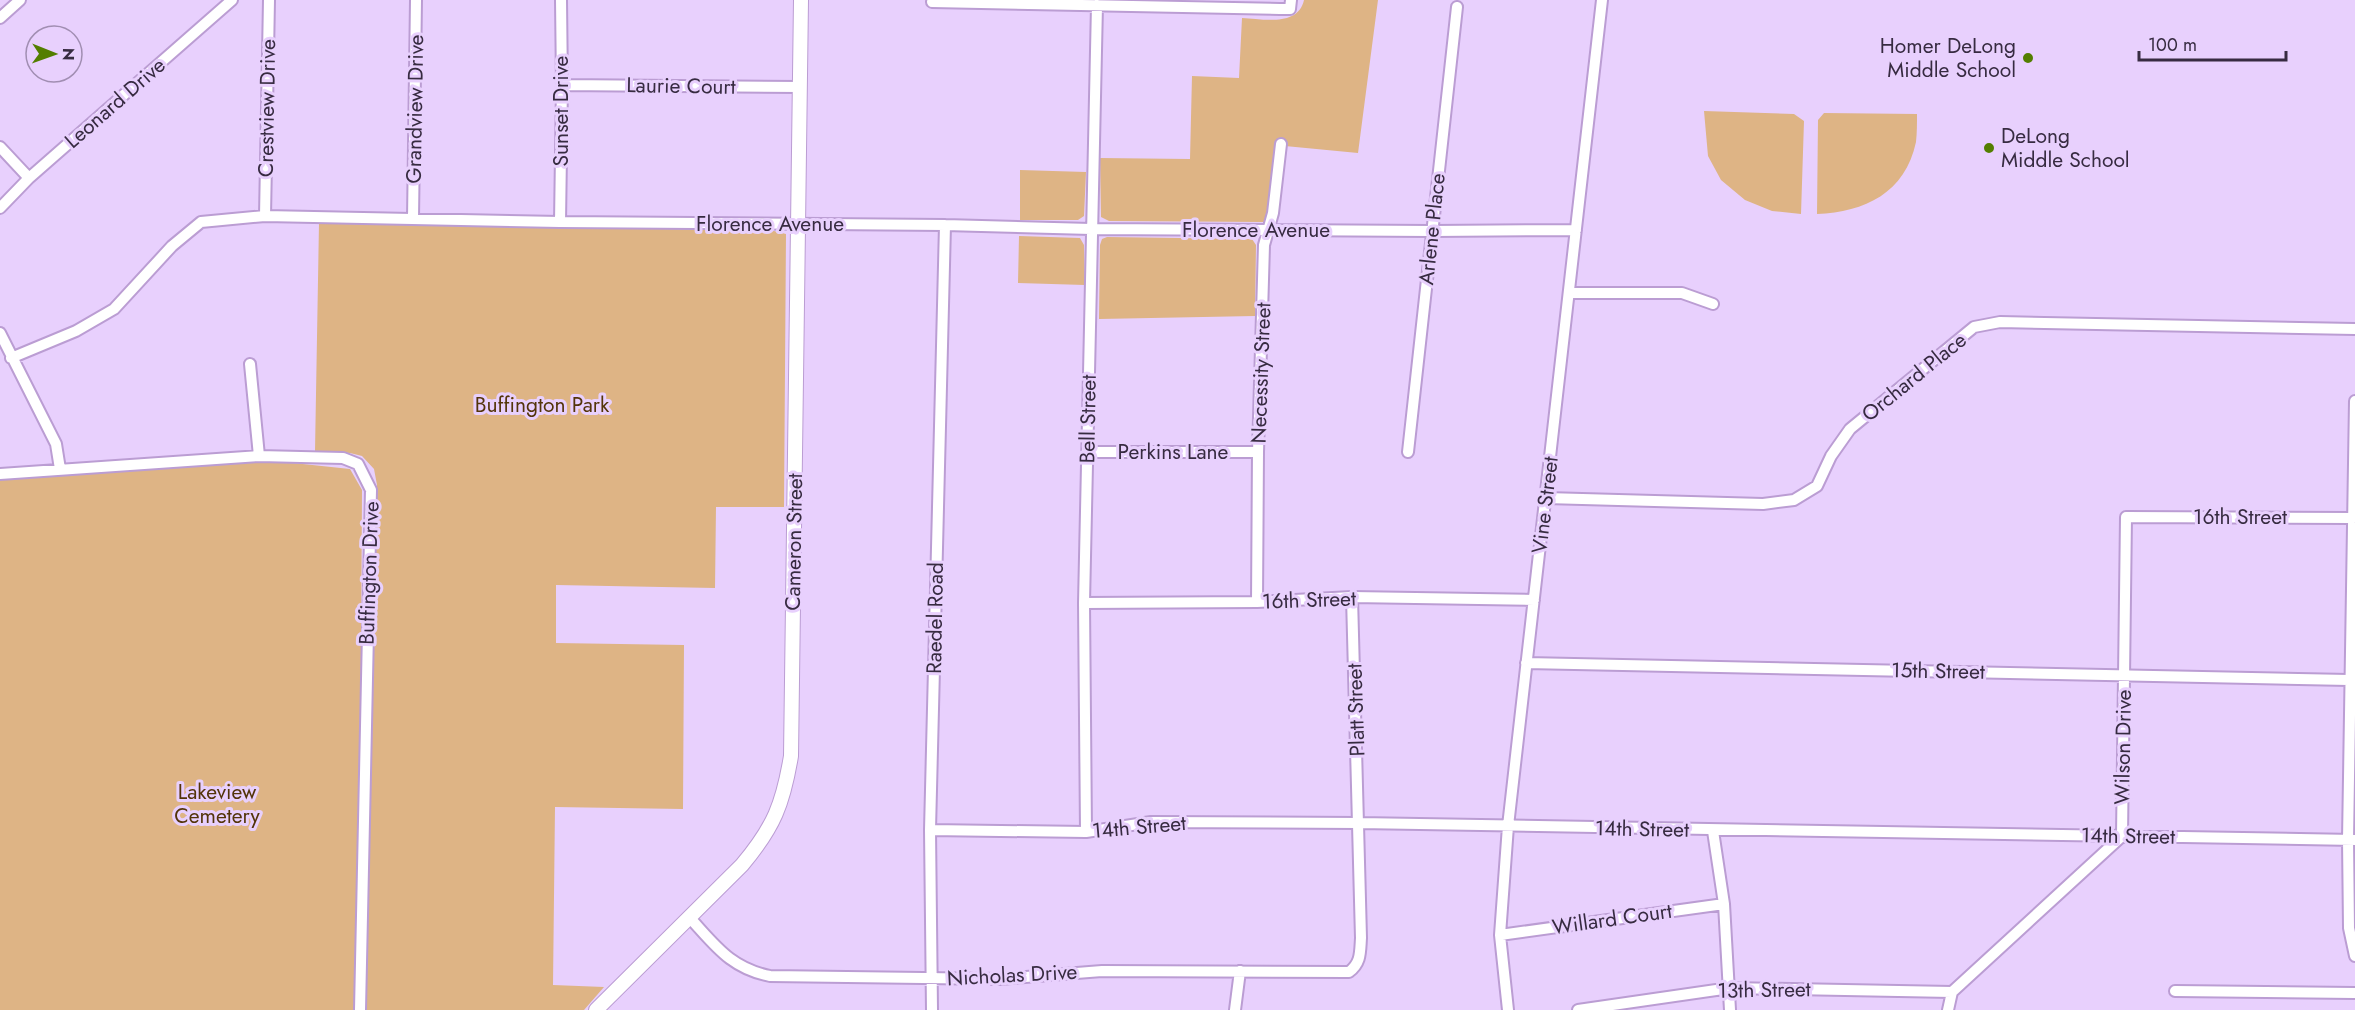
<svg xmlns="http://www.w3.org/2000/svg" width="2355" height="1010" viewBox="0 0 2355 1010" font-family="Jost,sans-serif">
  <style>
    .green { fill: #deb485 }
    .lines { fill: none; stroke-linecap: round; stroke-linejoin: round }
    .minor-casing { stroke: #bb9dd3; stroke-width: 14 }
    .major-casing { stroke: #bb9dd3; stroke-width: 16 }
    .minor { stroke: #fff; stroke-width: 10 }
    .major { stroke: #fff; stroke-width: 14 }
    .poi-dot { fill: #537e00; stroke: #e8d0fd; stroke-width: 2 }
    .labels { text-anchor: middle; stroke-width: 6; stroke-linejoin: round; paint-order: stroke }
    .poi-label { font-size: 21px; fill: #372b41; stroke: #e8d0fd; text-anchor: end }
    .street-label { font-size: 21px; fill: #372b41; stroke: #e8d0fd }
    .park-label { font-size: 21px; fill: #533409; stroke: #e8d0fd }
  </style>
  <rect width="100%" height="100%" fill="#e8d0fd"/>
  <!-- green -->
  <path class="green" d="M1304 0H1378L1358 153 1285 146 1269 212 1264 222 1109 221 1101 217 1100 158 1190 159 1192 76 1239 78 1242 18C1263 19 1298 27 1304 0Z
    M1704 111 1794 114 1804 121 1801 214 1772 211 1745 200 1721 180 1708 156Z
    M1824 113 1917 114C1917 123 1917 133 1916 142 1905 193 1865 212 1817 214L1818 120Z
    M1020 170 1086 172 1084 216 1078 220H1020Z
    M319 223 774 231 786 234 784 507H716L715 588 556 585V643L684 645 683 809 555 807 553 985 604 987 584 1010H0V480L227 462H284L350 469 362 490 361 659 369 664 370 582 377 485 374 469 362 456 350 453 315 451Z
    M1019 236 1080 238 1084 245 1085 285 1018 283Z
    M1107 237 1252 239 1256 245 1255 316 1099 319 1100 245 1102 239Z"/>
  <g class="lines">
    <!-- minor casing -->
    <g class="minor-casing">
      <path id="minor" d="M932 2 1280 9H1290L1291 0
        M0 18 20 0
        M562 85 800 87
        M0 147 29 178
        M0 208 29 178 232 0
        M265 216 269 0
        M413 218 416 0
        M560 222 562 85 561 0
        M1569 293H1682L1713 304
        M0 333 56 444 60 469
        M11 358 76 331 114 309 172 246 201 222 265 216 560 222 945 225 1091 229 1432 231 1576 230
        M250 364 259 456
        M2355 401 2348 840 2349 928 2355 956
        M1088 452H1258
        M1408 452 1457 7
        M0 474 259 456 343 458 358 464 371 490 360 1010
        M1546 498 1763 504 1794 500 1817 486 1831 456 1850 429 1974 327 2000 322 2355 329
        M1257 602 1258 452 1264 245 1273 213 1281 144
        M1084 603 1257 602 1352 597 1534 600
        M1526 663 2349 680
        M930 830 1086 832 1151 822 1359 823 2355 840
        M1713 831 1724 904 1730 1010
        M1086 832 1084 603 1097 5
        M689 917C715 945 730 968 770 976L1000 979 1102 971 1349 972C1361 963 1360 953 1361 938L1352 597
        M1500 935 1724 904
        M2175 991 2355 993
        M932 1010 930 830 945 225
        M1235 1010 1240 971
        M1508 1010 1500 935 1508 826 1602 0
        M1578 1010 1730 988 1952 992
        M1948 1010 1952 992 2122 836 2126 517 2353 518"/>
    </g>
    <!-- major casing -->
    <g class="major-casing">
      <path id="major" d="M596 1010 742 865C774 827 783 804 791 756L801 0"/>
    </g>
    <!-- minor -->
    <use href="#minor" class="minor"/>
    <!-- major -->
    <use href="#major" class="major"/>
  </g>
  <!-- markers -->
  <g class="poi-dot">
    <circle cx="2028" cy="58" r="6"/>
    <circle cx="1989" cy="148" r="6"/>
  </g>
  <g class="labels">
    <!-- poi labels -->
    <g class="poi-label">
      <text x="2016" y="53">Homer DeLong<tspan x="2016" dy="24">Middle School</tspan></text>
      <text x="2001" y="143" text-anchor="start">DeLong<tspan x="2001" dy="24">Middle School</tspan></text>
    </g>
    <!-- street labels -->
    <g class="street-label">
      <text transform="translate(681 86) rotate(1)" y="7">Laurie Court</text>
      <text transform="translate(115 103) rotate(-41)" y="7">Leonard Drive</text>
      <text transform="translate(267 108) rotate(-89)" y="7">Crestview Drive</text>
      <text transform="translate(415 109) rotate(-89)" y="7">Grandview Drive</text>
      <text transform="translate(561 111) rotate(-90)" y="7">Sunset Drive</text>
      <text x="770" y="231">Florence Avenue</text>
      <text transform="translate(1432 229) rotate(-84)" y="7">Arlene Place</text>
      <text x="1256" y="237">Florence Avenue</text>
      <text transform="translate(1261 373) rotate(-88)" y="7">Necessity Street</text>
      <text transform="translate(1914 377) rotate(-39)" y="7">Orchard Place</text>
      <text transform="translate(1088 419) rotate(-89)" y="7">Bell Street</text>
      <text x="1173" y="459">Perkins Lane</text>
      <text transform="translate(1545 505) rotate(-83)" y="7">Vine Street</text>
      <text x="2240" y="524">16th Street</text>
      <text transform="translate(794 542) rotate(-89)" y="7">Cameron Street</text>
      <text transform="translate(369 573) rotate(-88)" y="7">Buffington Drive</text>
      <text transform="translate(1309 600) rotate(-2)" y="7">16th Street</text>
      <text transform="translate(935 618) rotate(-89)" y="7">Raedel Road</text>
      <text transform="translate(1938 671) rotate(1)" y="7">15th Street</text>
      <text transform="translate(1356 710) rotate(-92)" y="7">Platt Street</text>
      <text transform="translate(2123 747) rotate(-89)" y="7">Wilson Drive</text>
      <text transform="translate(1139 827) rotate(-5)" y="7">14th Street</text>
      <text transform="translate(1642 829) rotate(1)" y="7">14th Street</text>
      <text transform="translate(2128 836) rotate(1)" y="7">14th Street</text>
      <text transform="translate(1612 919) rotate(-8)" y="7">Willard Court</text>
      <text transform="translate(1012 975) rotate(-3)" y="7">Nicholas Drive</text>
      <text transform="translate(1764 990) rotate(-1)" y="7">13th Street</text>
    </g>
    <!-- park labels -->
    <g class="park-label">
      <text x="542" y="412">Buffington Park</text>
      <text x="217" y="799">Lakeview<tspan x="217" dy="24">Cemetery</tspan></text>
    </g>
  </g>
  <!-- north arrow -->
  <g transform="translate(54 54) rotate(91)"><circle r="28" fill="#e8d0fd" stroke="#a18eb2" stroke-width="1.5"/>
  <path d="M0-4.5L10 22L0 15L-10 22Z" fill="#537e00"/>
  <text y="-9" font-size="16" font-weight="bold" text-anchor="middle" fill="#372b41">N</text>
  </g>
  <!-- scale -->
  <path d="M2139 51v9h147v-9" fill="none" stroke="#372b41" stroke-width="3"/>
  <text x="2148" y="51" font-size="18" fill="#372b41" stroke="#e8d0fd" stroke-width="4.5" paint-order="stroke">100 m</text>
</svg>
